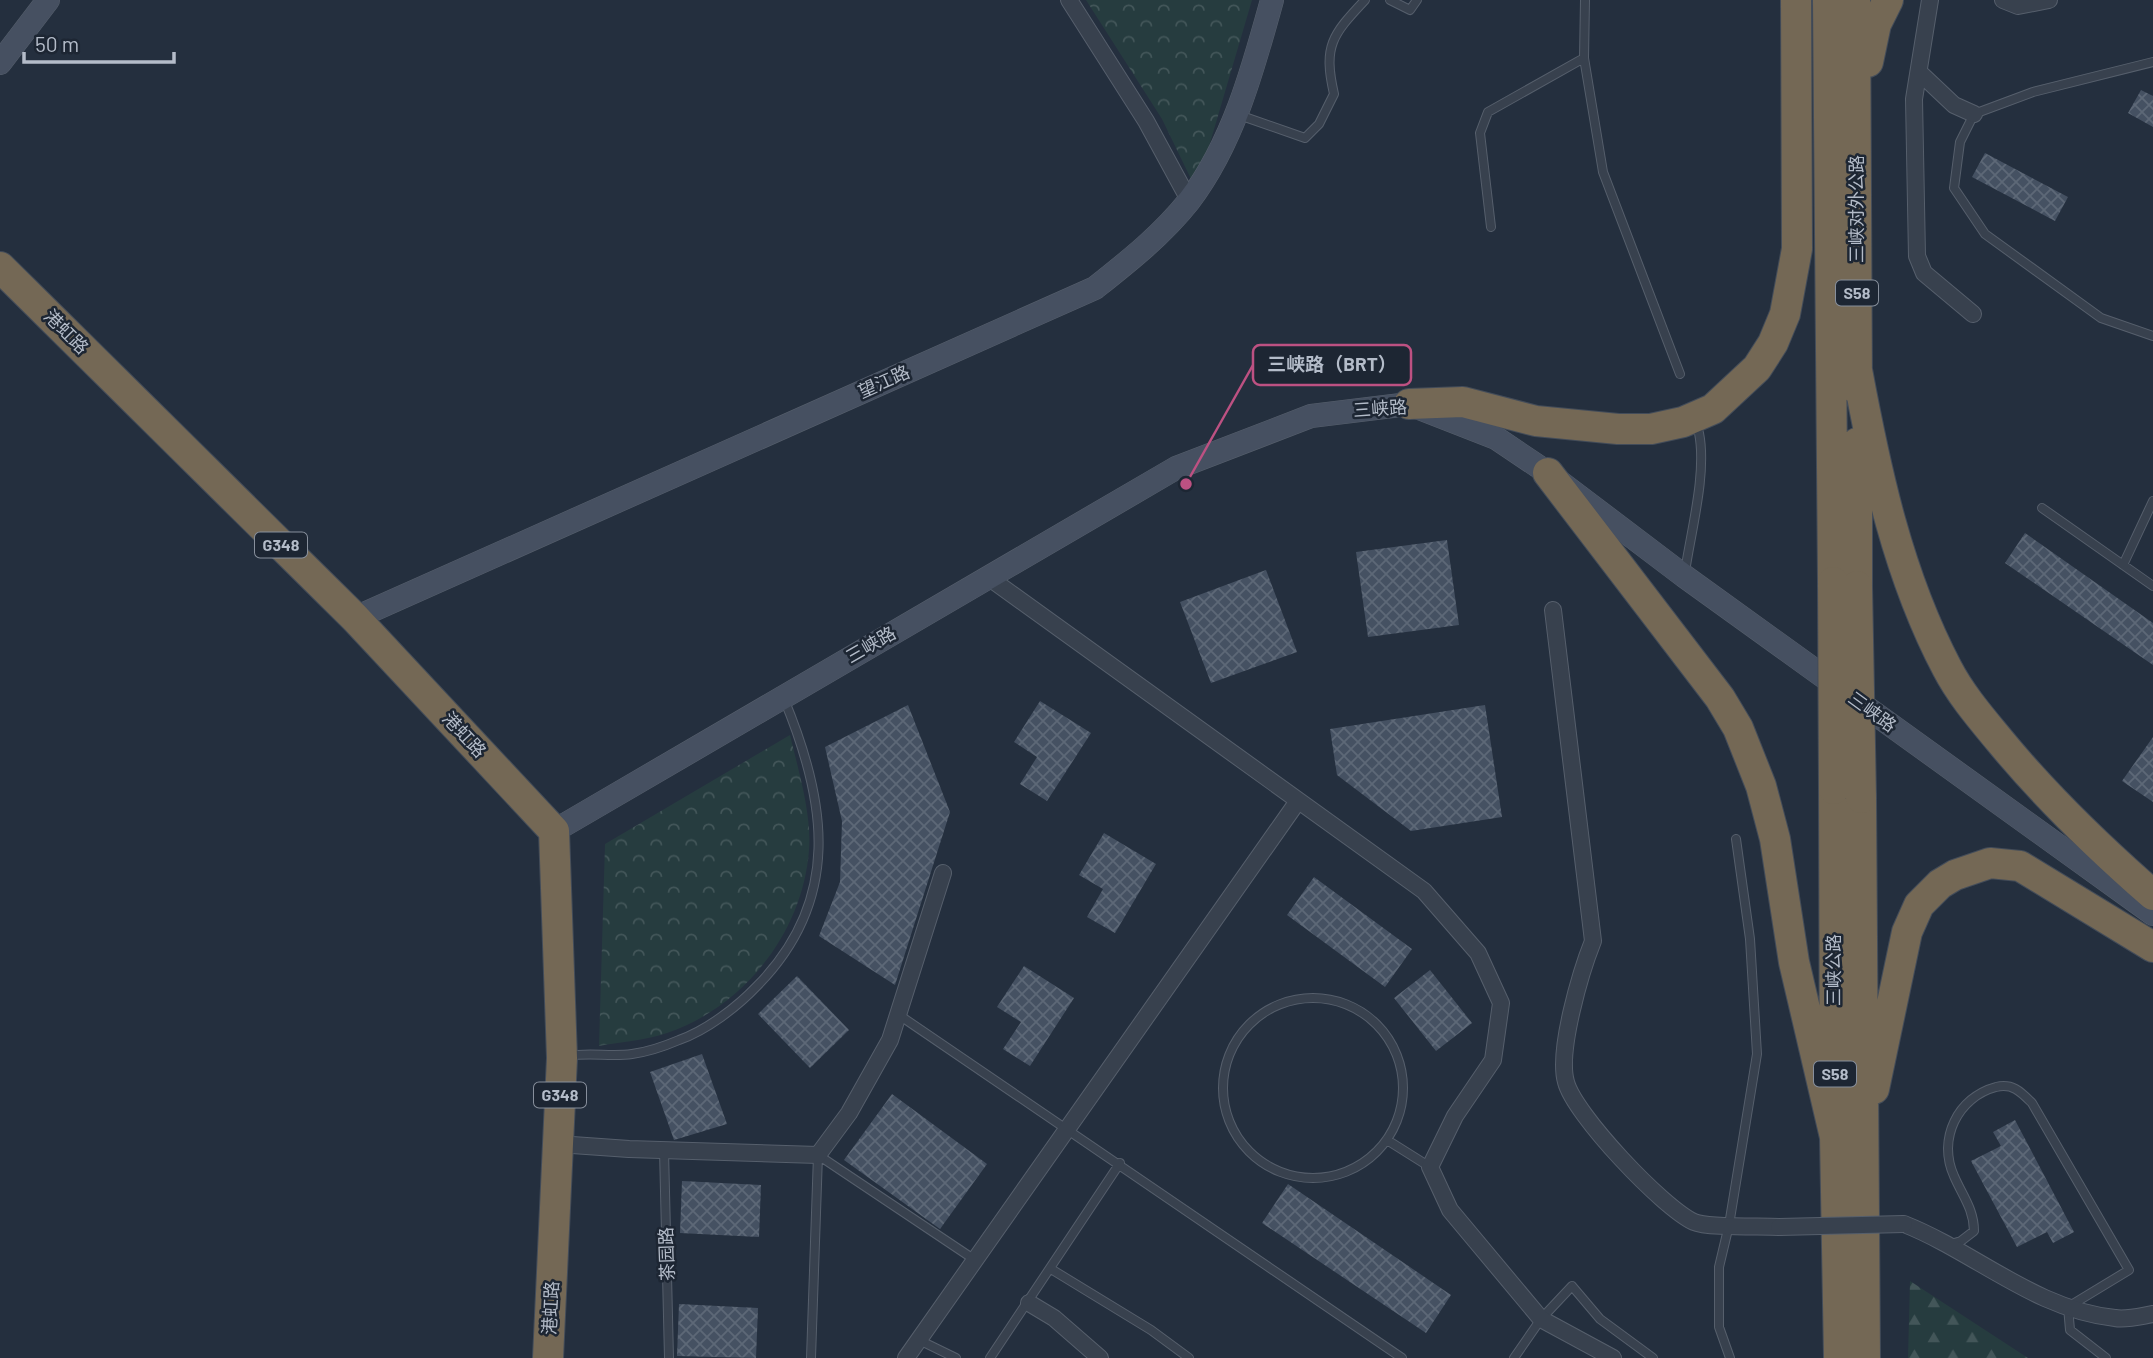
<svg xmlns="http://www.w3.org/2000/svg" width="2153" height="1358" viewBox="0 0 2153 1358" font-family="Barlow,'Noto Sans SC',sans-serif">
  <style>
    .forest { fill: url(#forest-firs) }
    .park { fill: url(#park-crowns) }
    .building { fill: url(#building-cross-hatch) }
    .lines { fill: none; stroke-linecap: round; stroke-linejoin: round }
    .lane-casing { stroke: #565f6c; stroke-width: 10 }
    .street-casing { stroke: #565f6c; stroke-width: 18 }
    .secondary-casing { stroke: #565f6c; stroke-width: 24 }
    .highway-casing { stroke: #434c59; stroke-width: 32 }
    .lane { stroke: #38414e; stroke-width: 8 }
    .street { stroke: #38414e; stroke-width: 16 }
    .secondary { stroke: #465061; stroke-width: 23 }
    .highway { stroke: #746855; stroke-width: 30 }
    .street-bridge-casing { stroke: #565f6c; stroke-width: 18; stroke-linecap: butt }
    .highway-bridge-casing { stroke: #434c59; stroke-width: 32; stroke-linecap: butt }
    .street-bridge { stroke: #38414e; stroke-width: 16 }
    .highway-bridge { stroke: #746855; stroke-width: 30 }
    .labels { text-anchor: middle; stroke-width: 5; stroke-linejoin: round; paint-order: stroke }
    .shield { fill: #1d2633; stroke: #878f9c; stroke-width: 2 }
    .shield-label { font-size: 16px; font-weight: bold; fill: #b4bcc9 }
    .street-label { font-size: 18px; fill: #b4bcc9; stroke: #1d2633 }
    .leader { fill: none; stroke: #bd5182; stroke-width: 2.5 }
    .callout-dot { fill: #bd5182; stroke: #1d2633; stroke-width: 2.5 }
    .callout { fill: #1d2633; stroke: #bd5182; stroke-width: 2.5 }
    .callout-label { font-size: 19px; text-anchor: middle; font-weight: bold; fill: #b4bcc9 }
  </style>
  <defs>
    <pattern id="forest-firs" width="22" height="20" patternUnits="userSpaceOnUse" patternTransform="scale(1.75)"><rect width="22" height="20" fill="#263c3f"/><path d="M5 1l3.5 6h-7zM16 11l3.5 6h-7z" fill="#435659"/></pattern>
    <pattern id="park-crowns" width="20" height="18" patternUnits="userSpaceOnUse" patternTransform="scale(1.75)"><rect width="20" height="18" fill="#263c3f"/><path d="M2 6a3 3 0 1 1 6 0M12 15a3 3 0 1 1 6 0" fill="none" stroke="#435659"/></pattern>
    <pattern id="building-cross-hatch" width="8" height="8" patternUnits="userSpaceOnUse" patternTransform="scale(1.75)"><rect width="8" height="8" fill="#455162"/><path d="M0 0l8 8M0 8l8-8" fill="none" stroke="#5d6877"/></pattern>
  </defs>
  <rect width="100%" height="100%" fill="#242f3e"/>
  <!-- forest -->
  <path class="forest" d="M1910 1281 2028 1358H1908Z"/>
  <!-- park -->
  <path class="park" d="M1086 0H1252L1200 177 1192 181 1162 119Z
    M790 735C798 769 812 815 809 850 803 932 744 1007 667 1033 646 1040 621 1042 599 1046L605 844Z"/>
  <!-- building -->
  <path class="building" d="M2141 90 2153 96V127L2128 113Z
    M1985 153 2068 197 2055 221 1972 177Z
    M2025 533 2153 623V665L2005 563Z
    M1447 540 1459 625 1368 637 1356 552Z
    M1266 570 1297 652 1211 683 1180 602Z
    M1040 701 1091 733 1047 801 1020 784 1037 757 1014 742Z
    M908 705 950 812 895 985 819 936 840 882 842 821 825 747Z
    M1485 705 1502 817 1411 831 1337 775 1330 729Z
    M2153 737V802L2122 781Z
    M1104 833 1156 864 1115 933 1087 917 1103 889 1079 875Z
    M1314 877 1412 949 1385 987 1287 915Z
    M1024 966 1074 998 1030 1066 1003 1049 1021 1022 997 1007Z
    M1430 970 1472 1023 1436 1051 1394 998Z
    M797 976 849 1030 810 1068 758 1014Z
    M702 1054 727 1124 674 1140 650 1072Z
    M892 1094 987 1164 940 1229 844 1160Z
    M2015 1120 2074 1232 2053 1243 2047 1232 2017 1247 1971 1161 2001 1146 1993 1132Z
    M682 1181 761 1185 759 1237 680 1233Z
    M1288 1184 1451 1295 1426 1333 1262 1223Z
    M679 1304 758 1308 756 1358 677 1356Z"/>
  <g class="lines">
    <!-- lane casing -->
    <g class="lane-casing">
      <path id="lane" d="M1390 0 1410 10 1417 0
        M1585 0 1584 58 1603 172 1680 374
        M2153 62 2033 92 1974 114 1960 142 1954 188 1985 234 2101 318 2153 336
        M1239 115 1305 138 1319 124 1334 94C1323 46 1332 35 1365 0
        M1491 227 1480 133 1488 112 1584 58
        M2042 508 2153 586
        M2123 565 2153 501
        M1685 572C1691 531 1707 473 1699 433
        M1223 1088a90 90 0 1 1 180 0a90 90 0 1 1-180 0Z
        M899 1015 1402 1358
        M568 1056C589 1052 611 1057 632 1054 647 1052 665 1046 679 1040 707 1030 737 1007 757 986 842 900 827 802 784 699
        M1387 1140 1430 1167
        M664 1150 669 1358
        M818 1155 975 1260
        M1948 1245 1961 1241 1974 1231C1974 1209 1962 1195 1954 1176 1937 1139 1958 1097 1996 1087 2013 1083 2021 1092 2032 1103L2129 1270 2068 1307 2070 1330 2106 1358
        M1051 1269 1151 1330 1189 1358
        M919 1340 956 1358
        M811 1358 818 1155
        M990 1358 1120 1163
        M1514 1358 1541 1319 1572 1286 1600 1319 1653 1358
        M1730 1358 1719 1327V1267L1729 1225 1757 1054 1750 939 1736 839"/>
    </g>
    <!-- street casing -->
    <g class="street-casing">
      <path id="street" d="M1069 0 1146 121 1189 200
        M1930 0 1914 99 1917 256 1924 273 1973 314
        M2003 0 2018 6 2049 0
        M1919 72 1954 105 1974 114
        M988 577 1424 891 1478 953 1501 1003 1493 1060 1455 1116 1430 1167 1450 1210 1541 1319 1613 1358
        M1553 610 1593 941C1581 971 1557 1051 1566 1082 1574 1114 1663 1208 1694 1222 1707 1228 1761 1226 1779 1227
        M558 1144 629 1149 818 1155 849 1113 890 1040 943 873
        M1904 1224C1975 1252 2036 1310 2115 1318 2127 1320 2141 1316 2153 1314
        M1029 1303 1054 1318 1100 1358
        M906 1358 1298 801"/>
    </g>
    <!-- secondary casing -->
    <g class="secondary-casing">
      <path id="secondary" d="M0 63 48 0
        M355 618 1095 288C1129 261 1162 235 1189 201 1233 143 1253 69 1272 0
        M554 831 1176 468 1311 416 1409 404 1496 438 1548 473 1684 576 2153 914"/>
    </g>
    <!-- highway casing -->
    <g class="highway-casing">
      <path id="highway" d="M1828 0 1833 582
        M1855 0 1857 389
        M1868 62 1876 24 1888 0
        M0 267 355 618 554 831 562 1058 548 1358
        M1857 370C1876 472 1898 575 1947 668 1961 695 1981 718 2000 741 2047 798 2098 847 2153 895
        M1409 404 1463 402 1536 421 1618 429H1651L1683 422 1713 409 1757 368 1773 343 1785 314 1797 249 1796 0
        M1857 443V586
        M1548 473 1720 698 1738 728 1761 786 1775 839 1794 962 1835 1137
        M1834 789 1835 1137 1839 1358
        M1861 798 1865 1358
        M1874 1089 1907 932 1919 905 1940 884 1955 875 1990 863 2020 866 2153 947"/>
    </g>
    <!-- lane -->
    <use href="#lane" class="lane"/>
    <!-- street -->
    <use href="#street" class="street"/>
    <!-- secondary -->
    <use href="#secondary" class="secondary"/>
    <!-- highway -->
    <use href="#highway" class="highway"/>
    <!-- street-bridge casing -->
    <g class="street-bridge-casing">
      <path id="street-bridge" d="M1779 1227 1904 1224"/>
    </g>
    <!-- highway-bridge casing -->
    <g class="highway-bridge-casing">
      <path id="highway-bridge" d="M1833 582 1834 789
        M1857 586 1861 798"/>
    </g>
    <!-- street-bridge -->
    <use href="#street-bridge" class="street-bridge"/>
    <!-- highway-bridge -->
    <use href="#highway-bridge" class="highway-bridge"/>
  </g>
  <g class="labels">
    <!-- shield labels -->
    <g class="shield">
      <rect x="1836" y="280.5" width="42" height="25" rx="5"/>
      <rect x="255" y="532.5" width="52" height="25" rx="5"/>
      <rect x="1814" y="1061.5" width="42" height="25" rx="5"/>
      <rect x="534" y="1082.5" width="52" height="25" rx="5"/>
    </g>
    <g class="shield-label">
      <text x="1857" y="299">S58</text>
      <text x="281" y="551">G348</text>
      <text x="1835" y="1080">S58</text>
      <text x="560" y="1101">G348</text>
    </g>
    <!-- street labels -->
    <g class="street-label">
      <text transform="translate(1857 209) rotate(-90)" y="6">三峡对外公路</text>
      <text transform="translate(66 332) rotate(45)" y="6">港虹路</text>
      <text transform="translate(884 382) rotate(-24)" y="6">望江路</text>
      <text transform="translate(1380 409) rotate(-4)" y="6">三峡路</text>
      <text transform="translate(871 645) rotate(-30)" y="6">三峡路</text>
      <text transform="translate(1872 712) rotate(36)" y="6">三峡路</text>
      <text transform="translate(464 735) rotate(47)" y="6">港虹路</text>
      <text transform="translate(1834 970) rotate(-90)" y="6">三峡公路</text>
      <text transform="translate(667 1254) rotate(-92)" y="6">茶园路</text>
      <text transform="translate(551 1308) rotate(-87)" y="6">港虹路</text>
    </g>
  </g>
  <!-- callouts -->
  <path class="leader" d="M1186 484L1253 365"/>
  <circle class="callout-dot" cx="1186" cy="484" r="7"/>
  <rect class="callout" x="1253" y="345" width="158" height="40" rx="7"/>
  <g class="callout-label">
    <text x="1332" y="371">三峡路（BRT）</text>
  </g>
  <!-- scale -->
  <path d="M24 52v10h150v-10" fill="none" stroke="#b4bcc9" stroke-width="3.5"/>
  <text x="35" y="52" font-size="21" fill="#b4bcc9" stroke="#1d2633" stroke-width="5" paint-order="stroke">50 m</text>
</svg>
